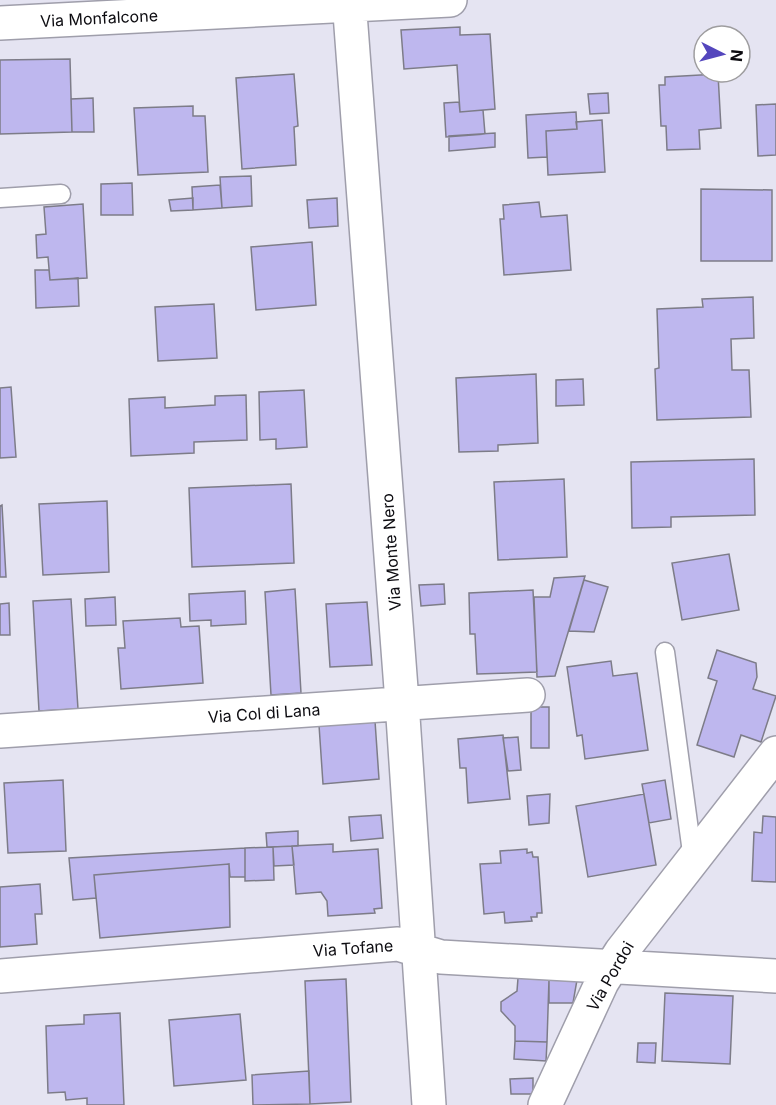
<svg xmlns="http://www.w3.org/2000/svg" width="776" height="1105" viewBox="0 0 776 1105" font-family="Inter,sans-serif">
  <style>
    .building { fill: #beb7ee; stroke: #7d7c88; stroke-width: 1.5 }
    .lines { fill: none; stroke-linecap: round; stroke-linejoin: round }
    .lane-casing { stroke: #9f9eab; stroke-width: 21 }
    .street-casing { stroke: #9f9eab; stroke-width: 36 }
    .lane { stroke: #fff; stroke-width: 18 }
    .street { stroke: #fff; stroke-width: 33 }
    .labels { text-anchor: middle; stroke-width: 4.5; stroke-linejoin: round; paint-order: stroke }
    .street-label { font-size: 16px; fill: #0c0b10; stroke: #fff }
  </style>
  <rect width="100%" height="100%" fill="#e5e4f2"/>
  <!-- building -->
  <path class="building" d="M460 27V35L490 34 495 109 460 112 457 65 404 69 401 30Z
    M70 59 72 132 0 134V60Z
    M294 74 298 126 294 127 296 165 242 169 236 78Z
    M718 74 721 128 699 130 700 149 667 150 666 126H661L659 85H665V77Z
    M608 93 609 113 590 114 588 94Z
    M93 98 94 132H72L71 99Z
    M459 102 460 112 483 110 485 134 446 137 444 103Z
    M776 104V155L758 156 756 105Z
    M193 106V116H205L208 172 138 175 134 108Z
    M576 112 577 129 546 131 547 157 528 158 526 115Z
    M602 120 605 172 548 175 546 131 577 129 576 122Z
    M495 133V147L449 151V136Z
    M251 176 252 206 222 208 220 177Z
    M132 183 133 215H101V184Z
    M220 185 222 208 193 210 192 187Z
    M701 189 772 190V261H701Z
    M193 198V210L171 211 169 200Z
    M337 198 338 226 309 228 307 200Z
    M539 202 541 217 567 215 571 270 504 275 500 219H504L503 205Z
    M83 204 87 278 50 280 48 257 37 258 36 235 46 234 44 207Z
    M312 242 316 305 256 310 251 247Z
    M35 270H49L50 280 78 278 79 306 36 308Z
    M753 297 754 338 731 339 732 370H749L751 417 657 420 655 369 659 368 657 309 703 307 702 299Z
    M214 304 217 358 158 361 155 307Z
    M536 374 538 443 498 445V451L459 452 456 378Z
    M583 379 584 405 556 406V380Z
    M11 387 16 457 0 458V388Z
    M304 390 307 447 276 449V439L260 440 259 392Z
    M246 395 247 440 194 442V453L131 456 129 399 165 397V408L215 405V396Z
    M754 459 755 515 671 517V527L632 528 631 462Z
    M564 479 567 557 498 560 494 482Z
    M291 484 294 563 192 567 189 488Z
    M107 501 109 572 43 575 39 504Z
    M2 505 6 577H0V506Z
    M729 554 739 610 682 620 672 563Z
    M585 576 555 676 537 677 534 597H550L554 578Z
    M584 580 608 587 594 632 569 631Z
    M444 584 445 604 421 606 419 585Z
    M295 589 301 693 271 695 265 592Z
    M533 590 537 672 477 674 475 634H470L469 593Z
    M245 591 246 624 211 626V620L190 621 189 594Z
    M115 597 116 625 86 626 85 599Z
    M71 599 78 709 39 711 33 601Z
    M367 602 372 665 330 667 326 604Z
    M9 603 10 635H0V604Z
    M180 618 181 627 199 626 203 683 121 689 118 648H125L123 621Z
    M717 650 756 663 757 677 753 689 776 696 761 742 741 735 734 757 697 745 717 681 708 678Z
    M611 661 613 676 637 673 648 750 585 759 582 735 577 736 567 667Z
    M531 707H549V748H531Z
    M375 721 379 779 323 784 319 725Z
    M503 735 510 799 468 803 466 768H460L458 739Z
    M518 737 521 770 508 771 503 738Z
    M63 780 66 851 8 853 4 783Z
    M665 780 671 819 649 823 642 784Z
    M550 794 549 823 529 825 527 796Z
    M644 794 656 865 588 877 576 806Z
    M381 815 383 838 351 841 349 817Z
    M763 816 776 817V882L752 881 754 832 762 833Z
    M298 831V846L267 847 266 833Z
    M333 844V852L378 849 382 908 374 909 375 913 328 916 327 901 321 892 296 894 292 846Z
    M292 846 294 865 274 866 273 847Z
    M273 847 274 880 245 881V848Z
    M245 848V877H230L229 864 94 875 96 898 73 900 69 858Z
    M527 849V853L532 852 533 857H538L542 913H537V917H531L532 921 505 923 504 912 484 914 480 864 501 863 500 851Z
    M229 864 230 927 100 938 94 875Z
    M40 884 42 914H35L37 944 0 947V887Z
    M518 978 549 979 547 1042 515 1041V1026L501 1011V1002L517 991Z
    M346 979 351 1102 310 1104 305 981Z
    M549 979 577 980 573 1003H549Z
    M665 993 733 996 730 1064 662 1061Z
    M120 1013 124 1105H87V1098L66 1100 65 1092 48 1093 46 1026 84 1024V1015Z
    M240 1014 246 1080 174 1086 169 1020Z
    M515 1041 547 1042 546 1061 514 1059Z
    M638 1043H656L655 1063 637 1062Z
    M309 1071 310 1104 253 1105 252 1075Z
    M533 1078V1094H511L510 1079Z"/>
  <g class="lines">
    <!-- lane casing -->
    <g class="lane-casing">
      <path id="lane" d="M0 198 61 194
        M665 652 693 860"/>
    </g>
    <!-- street casing -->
    <g class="street-casing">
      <path id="street" d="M349 0 402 702 429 1105
        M0 23 450 0
        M0 731 528 695
        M0 976 398 944 441 957 776 976
        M545 1105 602 982 621 952 776 753"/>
    </g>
    <!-- lane -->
    <use href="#lane" class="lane"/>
    <!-- street -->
    <use href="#street" class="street"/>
  </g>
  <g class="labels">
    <!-- street labels -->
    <g class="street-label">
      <text transform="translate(99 18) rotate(-3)" y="6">Via Monfalcone</text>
      <text transform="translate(391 552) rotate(-94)" y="6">Via Monte Nero</text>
      <text transform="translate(264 713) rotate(-4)" y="6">Via Col di Lana</text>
      <text transform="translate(353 948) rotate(-4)" y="6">Via Tofane</text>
      <text transform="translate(610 976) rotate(-60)" y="6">Via Pordoi</text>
    </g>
  </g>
  <!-- north arrow -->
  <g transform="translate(722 54) rotate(96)"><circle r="28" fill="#ffffff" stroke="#9e9d9f" stroke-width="1.5"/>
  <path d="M0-4.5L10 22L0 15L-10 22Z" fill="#5446bd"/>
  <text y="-9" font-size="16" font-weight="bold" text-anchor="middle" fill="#0c0b10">N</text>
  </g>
</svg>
